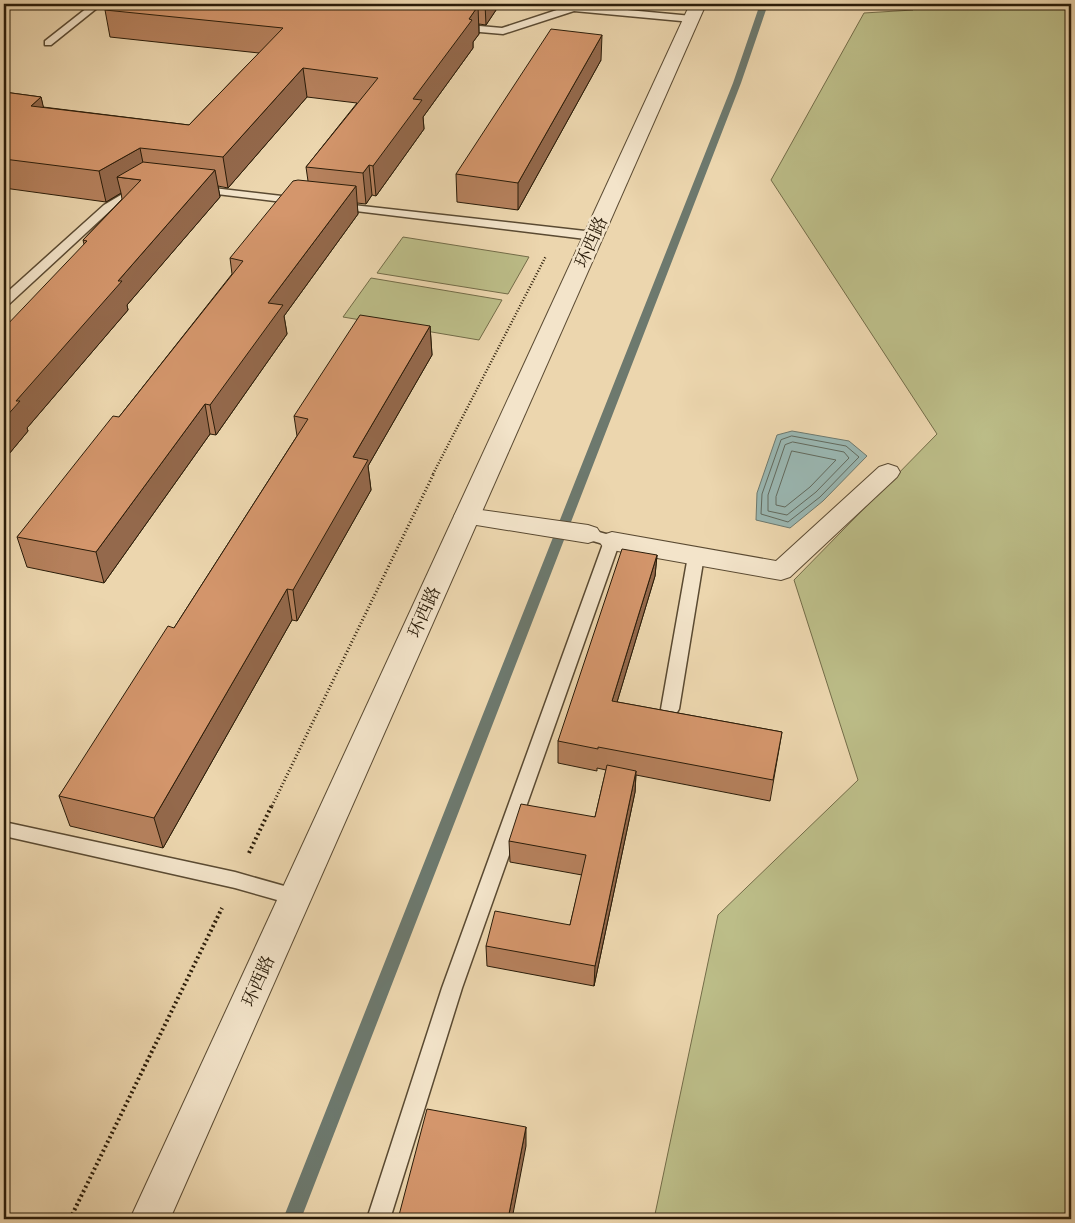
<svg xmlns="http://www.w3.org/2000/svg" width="1075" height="1223" viewBox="0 0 1075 1223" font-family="'Gentium Book Plus','Noto Serif SC',serif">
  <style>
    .green { fill: #bcbd88; stroke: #736c48 }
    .water { fill: #9ab7b2; stroke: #6d796e }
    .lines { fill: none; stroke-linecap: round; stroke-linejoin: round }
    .shore { stroke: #626a5e; stroke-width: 1 }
    .stream { fill: #6d796e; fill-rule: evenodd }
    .service-casing { stroke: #5a4a32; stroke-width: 3 }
    .minor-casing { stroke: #5a4a32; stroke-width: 2 }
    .tertiary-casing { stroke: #5a4a32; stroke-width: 2 }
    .path-far2 { stroke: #2a1c09; stroke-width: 2.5; stroke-dasharray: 1 2; stroke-linecap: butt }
    .path-far1 { stroke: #2a1c09; stroke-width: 3; stroke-dasharray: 1 2.5; stroke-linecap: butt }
    .path { stroke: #2a1c09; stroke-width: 4; stroke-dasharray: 2 3; stroke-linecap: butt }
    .service { fill: #f3e4ca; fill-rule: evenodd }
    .minor { fill: #f3e4ca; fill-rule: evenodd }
    .tertiary { fill: #f3e4ca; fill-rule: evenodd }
    .wall { fill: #b6815d; stroke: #2a1c09 }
    .shaded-wall { fill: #94694c; stroke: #2a1c09 }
    .building { fill: #d4966c; stroke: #2a1c09 }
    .labels { text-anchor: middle; stroke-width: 5; stroke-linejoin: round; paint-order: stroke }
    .street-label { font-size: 18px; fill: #2a1c09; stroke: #f3e4ca }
  </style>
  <rect width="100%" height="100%" fill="#ecd6ae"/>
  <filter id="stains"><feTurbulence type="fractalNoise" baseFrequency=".004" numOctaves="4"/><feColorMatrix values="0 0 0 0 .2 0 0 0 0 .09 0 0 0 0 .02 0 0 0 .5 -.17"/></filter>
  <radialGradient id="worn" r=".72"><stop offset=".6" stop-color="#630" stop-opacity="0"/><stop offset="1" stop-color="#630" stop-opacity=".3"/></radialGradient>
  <!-- green -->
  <path class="green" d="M916 4H1071V1219H654L718 915 858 780 794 580 937 434 771 180 864 13 913 10Z
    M403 237 529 257 508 294 377 273Z
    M371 278 502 300 479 340 343 317Z"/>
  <!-- water -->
  <path class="water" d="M792 431 849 441 867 456 823 501 790 528 756 520 757 493 777 435Z"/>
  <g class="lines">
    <!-- shore -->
    <path class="shore" d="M792 436 846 446 859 457 820 497 788 522 761 514 762 494 781 440Z
      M793 442 844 452 849 458 816 492 787 515 768 511V495L785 445Z
      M792 451 836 460 810 487 785 507 776 505V497Z"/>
    <!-- stream -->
    <path class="stream" d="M760 4H768L741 83 301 1219H283L733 83Z"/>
    <!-- service casing -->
    <g class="service-casing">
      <path id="service" d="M92 4H102L51 45H45V41Z
        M563 4 692 16 697 19 692 22 574 11 503 34 457 30 452 27 457 24 502 28 566 7Z
        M141 183 145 184V188L112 209 8 305 4 306V295L104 205Z
        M196 186 299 198 305 201 299 204 192 191 190 189Z
        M335 203 594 232 600 236 594 240 331 208 329 206Z
        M588 529 617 537 620 541 462 988 390 1219H367L442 988 603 544 583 538 580 534Z
        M696 551 702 552 704 556 679 709 676 714 670 715 664 714 661 709 688 556 690 552Z
        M4 822 235 872 302 891 305 897 302 903 295 905 235 888 4 836Z"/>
    </g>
    <!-- minor casing -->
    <g class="minor-casing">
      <path id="minor" d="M888 464 897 467 900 472 897 477 790 577 781 580 612 550 603 547 599 541 603 535 612 532 776 561 879 467Z
        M467 508 588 525 597 528 601 534 597 540 588 543 458 522 454 516 458 510Z"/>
    </g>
    <!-- tertiary casing -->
    <g class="tertiary-casing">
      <path id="tertiary" d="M690 4H706L170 1219H130Z"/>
    </g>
    <!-- path-far2 -->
    <path class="path-far2" d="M433 474 546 256"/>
    <!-- path-far1 -->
    <path class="path-far1" d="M272 806 434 473"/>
    <!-- path -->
    <path class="path" d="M249 853 272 805
      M70 1219 222 908"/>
    <!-- service -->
    <use href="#service" class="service"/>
    <!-- minor -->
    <use href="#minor" class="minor"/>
    <!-- tertiary -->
    <use href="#tertiary" class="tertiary"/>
  </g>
  <!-- wall -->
  <path class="wall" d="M111 4H500L486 25 479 24V34L473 42V48L423 117 424 129 376 196 372 195 366 204 357 203 358 214 284 316 287 334 216 435 210 434 104 583 27 567 17 537 119 417 232 274 230 258 308 181 306 167 357 103 307 97 228 188 218 186 220 197 127 305 128 310 27 428 28 431 4 460 84 244 83 240 122 199 121 193 106 202 4 188V92L41 97 43 107 189 125 259 53 110 37 105 10Z
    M601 60 518 210 457 202 456 174Z
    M430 326 432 355 368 466 371 490 297 621 292 620 163 848 70 826 59 796 174 628 297 436 294 416Z
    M657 555 655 576 617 702 782 732 770 801 636 775 635 792 594 986 487 966 486 946 570 925 582 875 510 862 509 841 595 817 606 770 597 768V771L558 763V741Z"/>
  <!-- shaded-wall -->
  <path class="shaded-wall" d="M485 4H500L486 25Z
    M478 6 479 34 473 42V48L423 117 424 129 376 196 373 166 413 99Z
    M602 35 601 60 518 210V183Z
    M303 68 307 97 228 188 223 157Z
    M41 97 48 126 31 106Z
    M140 148 146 178 141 180 117 177 121 193 106 202 99 171Z
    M369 165 372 195 366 204 363 173Z
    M215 170 220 197 127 305 128 310 27 428 28 431 4 460V419L16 401 118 281Z
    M356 186 358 214 284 316 287 334 216 435 210 405 268 303Z
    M430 326 432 355 368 466 371 490 297 621 293 590 353 457Z
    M205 404 210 434 104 583 96 552Z
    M657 555 655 576 611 722 612 701Z
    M287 589 292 620 163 848 154 818Z
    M636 771 635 792 594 986 595 966Z
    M526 1127V1146L512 1219H508Z"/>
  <!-- building -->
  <path class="building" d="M111 4H452L478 6 469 19 472 20 413 99 422 100 373 166 369 165 363 173 306 167 378 78 303 68 223 157 140 148 99 171 4 159V92L41 97 31 106 189 125 283 28 105 10Z
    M551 29 602 35 518 183 456 174Z
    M143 162 215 170 118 281H122L16 401H20L4 419V328L87 241 83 240 141 180 117 177Z
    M298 180 356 186 268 303 283 305 210 405 205 404 96 552 17 537 113 416 119 417 243 261 230 258 293 181Z
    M360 315 430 326 353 457 368 460 293 590 287 589 154 818 59 796 168 626 174 628 308 419 294 416Z
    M622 549 657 555 612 701 782 732 773 780 598 747V749L558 741Z
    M607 765 636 771 595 966 486 946 495 911 570 925 586 855 509 841 521 804 595 817Z
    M427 1109 526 1127 508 1219H398Z"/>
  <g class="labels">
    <!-- street labels -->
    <g class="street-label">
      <text transform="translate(591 242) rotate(-66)" y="6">环西路</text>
      <text transform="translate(424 612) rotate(-66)" y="6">环西路</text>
      <text transform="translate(258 981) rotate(-66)" y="6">环西路</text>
    </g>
  </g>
  <!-- margin -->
  <rect width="1075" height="1223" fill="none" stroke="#ecd6ae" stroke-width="20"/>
  <rect x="5" y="5" width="1065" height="1213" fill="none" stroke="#2a1c09" stroke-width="2.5"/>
  <rect x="10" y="10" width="1055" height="1203" fill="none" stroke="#2a1c09"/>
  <rect width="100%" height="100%" filter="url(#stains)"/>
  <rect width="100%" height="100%" fill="url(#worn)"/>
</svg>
